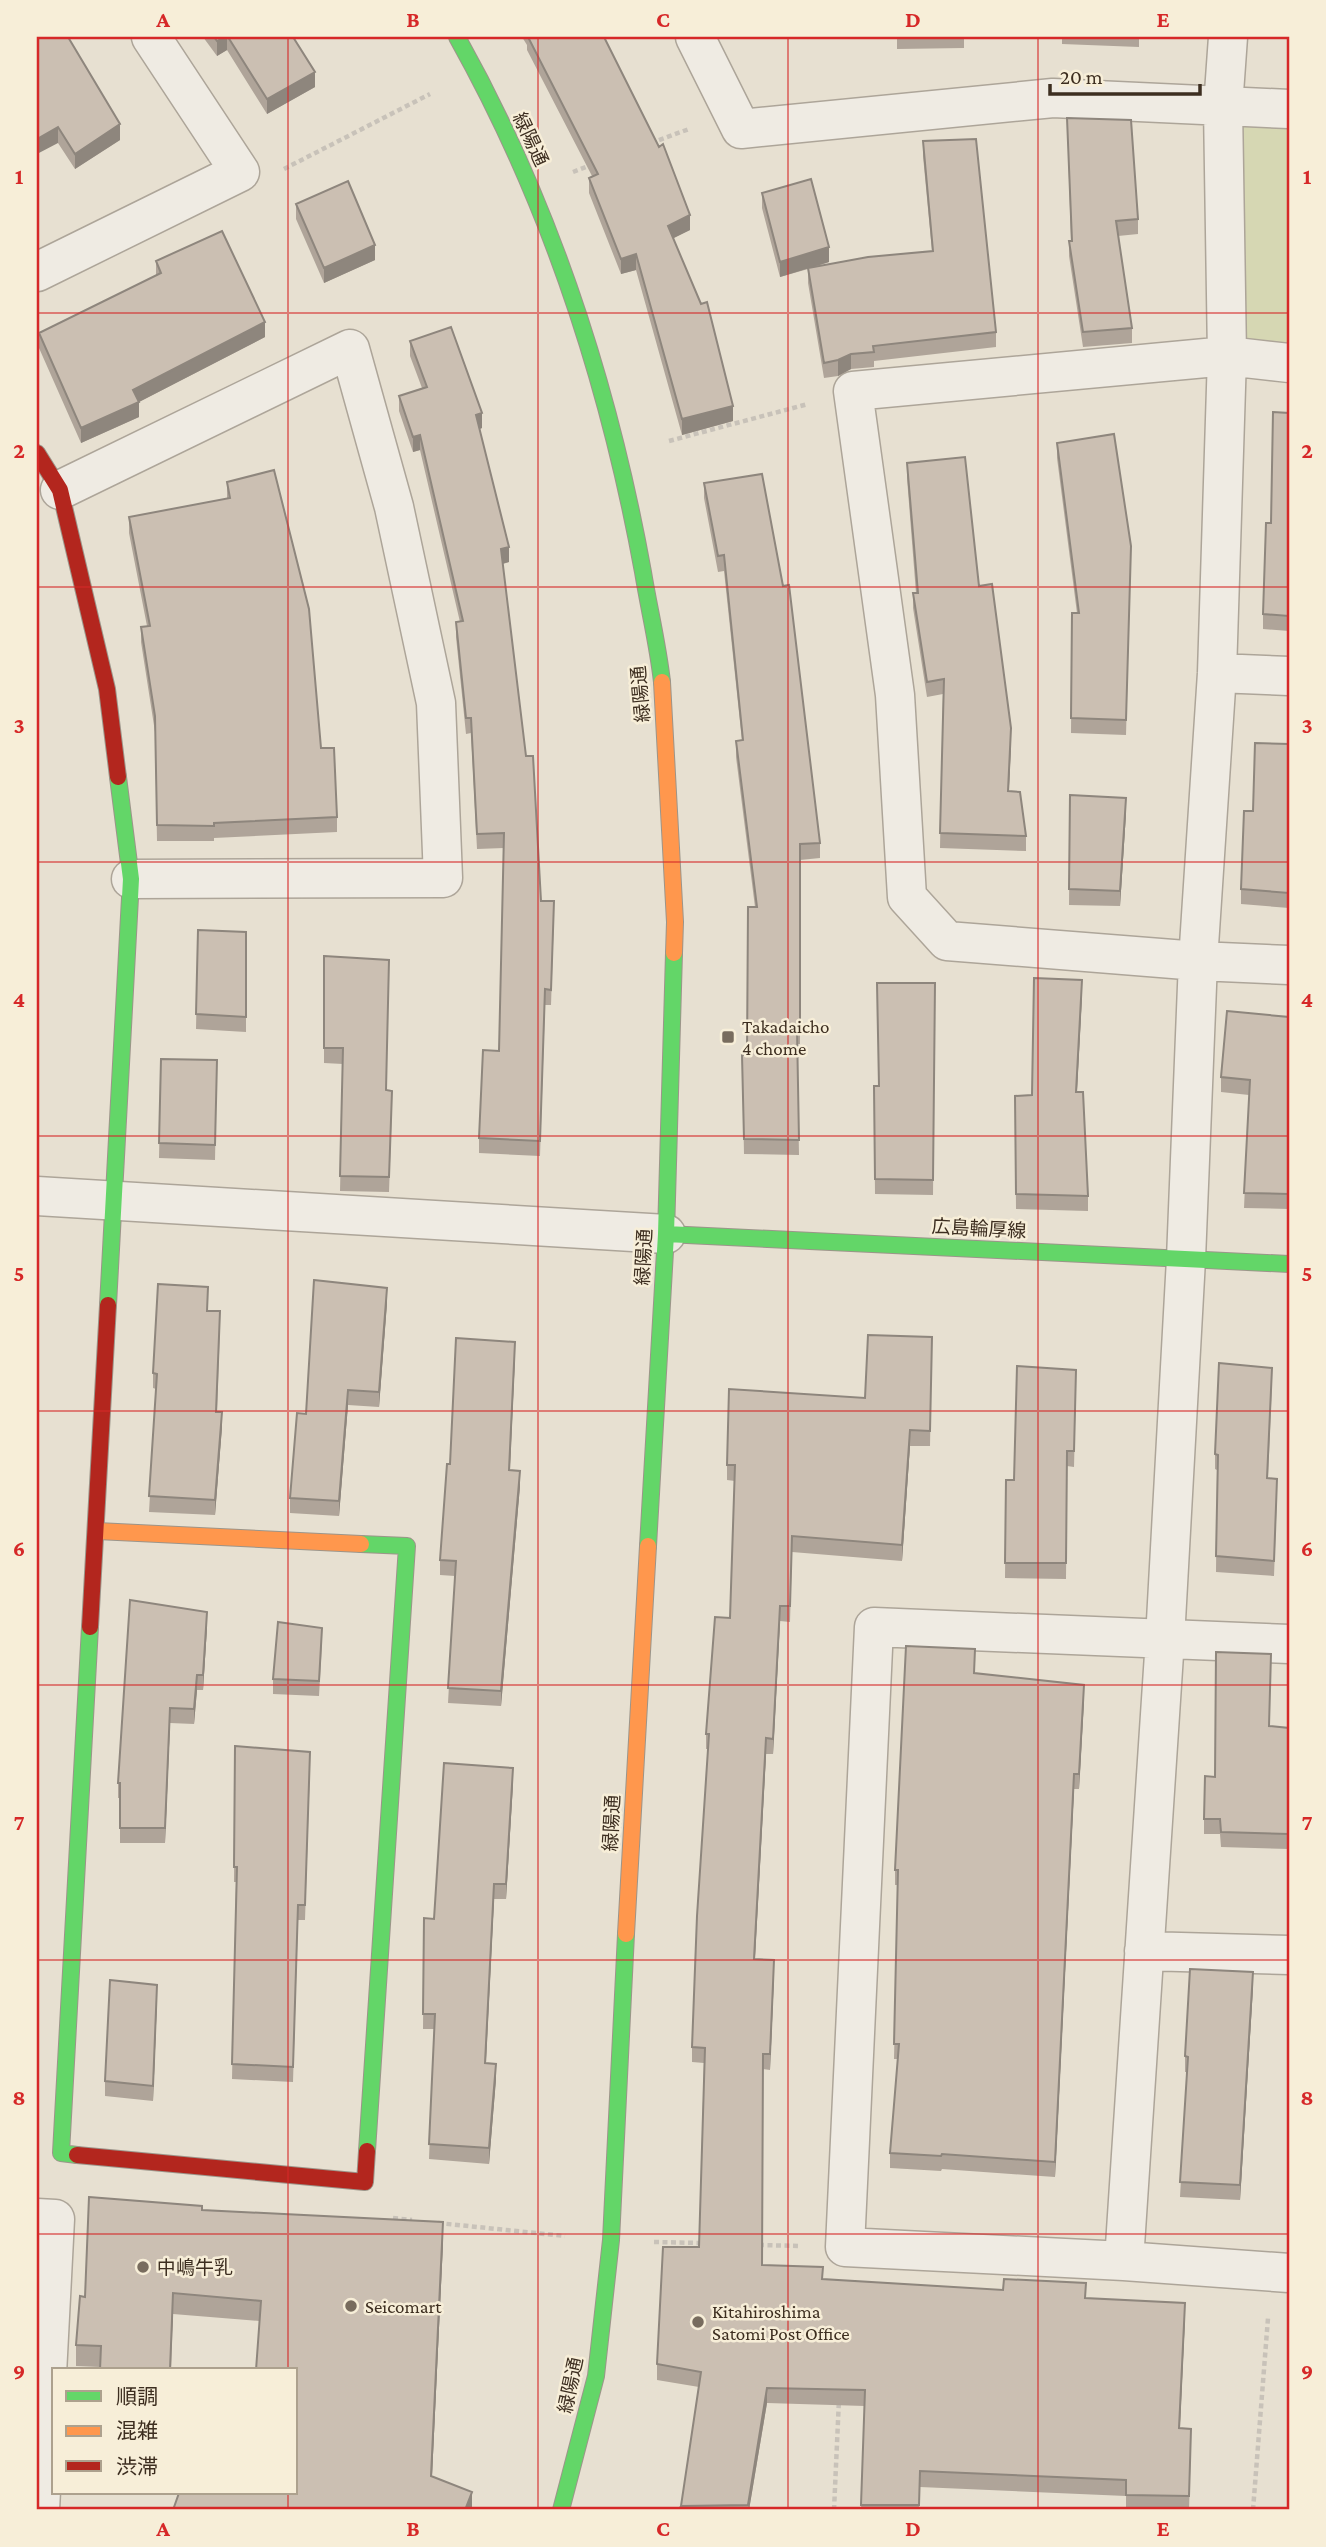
<svg xmlns="http://www.w3.org/2000/svg" width="1326" height="2547" viewBox="0 0 1326 2547" font-family="'Crimson Pro','Noto Sans JP',serif">
  <style>
    .green { fill: #d6d7b3 }
    .lines { fill: none; stroke-linecap: round; stroke-linejoin: round }
    .street-casing { stroke: #ada599; stroke-width: 41 }
    .fast-casing { stroke: #9c958a; stroke-width: 18 }
    .slow-casing { stroke: #9c958a; stroke-width: 18 }
    .jam-casing { stroke: #9c958a; stroke-width: 18 }
    .path { stroke: #c8c2b9; stroke-width: 4.5; stroke-dasharray: 5 3.5; stroke-linecap: butt }
    .street { stroke: #efebe3; stroke-width: 38 }
    .fast { stroke: #63d668; stroke-width: 16 }
    .slow { stroke: #ff974d; stroke-width: 16 }
    .jam { stroke: #b3261e; stroke-width: 16 }
    .wall { fill: #afa499 }
    .shaded-wall { fill: #8e867d }
    .building { fill: #cbbfb2; stroke: #8e867d; stroke-width: 2 }
    .grid { fill: none; stroke: #d62828; stroke-width: 2; stroke-opacity: 0.55 }
    .poi-dot { fill: #786c5e; stroke: #f7eed8; stroke-width: 2.5 }
    .labels { text-anchor: middle; stroke-width: 5; stroke-linejoin: round; paint-order: stroke }
    .street-label { font-size: 19px; fill: #3d2e20; stroke: #f7eed8 }
    .poi-label { font-size: 19px; fill: #3d2e20; stroke: #f7eed8; text-anchor: start }
    .neatline { fill: none; stroke: #d62828; stroke-width: 2.5 }
    .grid-label { font-size: 23px; text-anchor: middle; font-weight: bold; fill: #d62828 }
  </style>
  <rect width="100%" height="100%" fill="#e7e0d1"/>
  <!-- green -->
  <path class="green" d="M1223 107 1289 109V363L1227 356Z"/>
  <g class="lines">
    <!-- street casing -->
    <g class="street-casing">
      <path id="street" d="M695 37 741 129 1053 98 1289 109
        M37 272 240 172 151 37
        M1289 363 1227 356 853 391 895 695 907 897 947 941 1198 961 1289 965
        M60 490 350 349 394 507 436 703 443 878 131 879
        M1217 673 1289 676
        M37 1196 666 1234
        M1289 1644 874 1627 845 2247 1124 2261 1289 2273
        M1144 1951 1289 1955
        M37 2218 55 2219 40 2510
        M1124 2261 1165 1639 1186 1259 1198 961 1217 673 1227 356 1223 107 1228 37"/>
    </g>
    <!-- fast casing -->
    <g class="fast-casing">
      <path id="fast" d="M457 37C550 203 609 385 643 572 649 609 658 645 662 682
        M666 1234 1289 1264
        M108 1305 131 879 118 777
        M361 1544 407 1546 367 2151
        M648 1546 666 1234 674 953
        M77 2155 61 2153 90 1627
        M561 2510 596 2376 611 2240 626 1934"/>
    </g>
    <!-- slow casing -->
    <g class="slow-casing">
      <path id="slow" d="M662 682 675 922 674 953
        M97 1531 361 1544
        M626 1934 648 1546"/>
    </g>
    <!-- jam casing -->
    <g class="jam-casing">
      <path id="jam" d="M37 453 60 490 107 689 118 777
        M90 1627 108 1305
        M77 2155 365 2182 367 2151"/>
    </g>
    <!-- path -->
    <path class="path" d="M651 143 689 129
      M284 169 430 94
      M573 172 591 165
      M669 441 808 404
      M393 2218 412 2220
      M438 2223 565 2236
      M654 2242 702 2243
      M759 2245 800 2246
      M834 2510 839 2399
      M1253 2510 1268 2318"/>
    <!-- street -->
    <use href="#street" class="street"/>
    <!-- fast -->
    <use href="#fast" class="fast"/>
    <!-- slow -->
    <use href="#slow" class="slow"/>
    <!-- jam -->
    <use href="#jam" class="jam"/>
  </g>
  <!-- wall -->
  <path class="wall" d="M37 37 120 140 75 169 58 143Z
    M203 37H293L315 87 267 114 227 50 217 56Z
    M522 37H604L690 230 673 238 733 421 682 435 636 270 621 274 589 193V178L592 176 527 50V45Z
    M897 37H964V48L897 49Z
    M1062 37H1139V47L1062 44Z
    M1067 118 1138 219V234L1118 236 1132 328V343L1083 347 1069 256V241H1071Z
    M923 141 996 332V347L874 361V367L851 369 838 376 824 378 808 283V269L780 277 762 208V193L829 262 818 266 932 251 923 156Z
    M296 204 375 260 324 283 296 219Z
    M156 261 265 337 139 402V417L81 443 39 348V333L156 276Z
    M410 341 482 428 480 429 509 562 503 564 541 901 554 916 551 1005H545L540 1156 479 1153V1138L499 1051 504 848 477 849 471 733 466 734 456 637V622H460L420 450 413 452 399 411V396L422 388 410 356Z
    M1289 413V631L1263 629V614L1271 523Z
    M1057 443 1131 546 1126 735 1071 733 1072 613H1077L1057 458Z
    M907 463 979 586 1011 744 1009 791 1026 836V851L940 848 943 694 927 697 913 608V593H916L907 478Z
    M227 482 321 748 337 817V832L214 838V841H157L155 732 141 642V627L147 626 129 533V517L227 499Z
    M704 483 820 843V858L800 860V1044H797L799 1155 744 1154 742 1055H747L755 907 736 757V741H742L724 571 718 572 704 498Z
    M1289 744V908L1241 904V889L1253 811Z
    M1070 795 1126 813 1120 906 1069 905Z
    M198 930 246 932V1032L196 1029Z
    M324 956 387 1090 392 1106 389 1192 340 1191 343 1064 324 1063Z
    M935 983 933 1195 875 1194 874 1086H879Z
    M1082 995 1077 1092 1088 1196V1211L1016 1209 1015 1096 1032 1095Z
    M1289 1017V1209L1244 1208 1249 1095 1221 1092V1077Z
    M161 1059 217 1060 215 1160 159 1158Z
    M387 1303 379 1407 348 1405 339 1516 290 1513V1498L306 1414Z
    M207 1311 220 1326 217 1412 222 1427 215 1515 149 1512 156 1389 153 1388V1373Z
    M932 1337 930 1446H910L902 1561 792 1552 790 1622 780 1621 773 1754H766L755 1959 774 1976 770 2070 763 2069 762 2265 823 2279 1086 2298 1185 2318 1180 2428 1191 2444 1189 2510H1126V2496L920 2487 919 2510H861L865 2406 767 2403 749 2510H679L681 2506 699 2387 657 2380V2364L699 2247 704 2063 692 2062V2047L708 1749H706V1734L730 1618 735 1481 727 1480V1465L865 1398Z
    M515 1357 510 1470 520 1486 501 1706 448 1703 455 1576 440 1575V1560L450 1464Z
    M1272 1383 1268 1478 1277 1494 1274 1576 1216 1572 1217 1470 1215 1469V1454Z
    M1076 1385 1074 1467 1067 1466 1066 1579 1005 1578 1006 1480H1014Z
    M207 1627 203 1690H197L194 1724 170 1723 165 1843H120V1798H118V1783Z
    M322 1643 319 1696 273 1694V1679Z
    M974 1673 1084 1700 1079 1789H1074L1055 2177 942 2169 941 2171 890 2168V2153L898 2059H894L898 1885H895V1870Z
    M1269 1726 1289 1728V1849L1221 1847 1220 1834H1204V1819L1215 1777Z
    M235 1746 310 1767 305 1920H298L293 2082 232 2079 236 1882H234Z
    M513 1783 506 1899H494L486 2063 496 2079 489 2164 429 2159 434 2029H423L424 1918 434 1919Z
    M1253 1987 1240 2200 1180 2197 1187 2072H1185V2056Z
    M157 2000 153 2101 105 2096V2081Z
    M202 2210 443 2243 432 2476 472 2510 296 2493 260 2321 173 2314 171 2370H100V2367L76 2366V2345Z"/>
  <!-- shaded-wall -->
  <path class="shaded-wall" d="M224 37H227V50L217 56V41Z
    M315 72V87L267 114V99Z
    M120 124V140L75 169V154Z
    M58 127V143L37 154V139Z
    M690 215V230L668 241V226Z
    M375 245V260L324 283V268Z
    M829 247V262L780 277V262Z
    M636 254V270L621 274V259Z
    M265 322V337L139 402V417L81 443V428L133 390Z
    M851 354V369L838 376V360Z
    M733 406V421L682 435V419Z
    M482 413V428L476 430V415Z
    M420 435V450L413 452V437Z
    M509 547V562L501 564V549Z
    M1011 728V744L1008 806V791Z
    M1126 798V813L1120 906V891Z
    M1082 980V995L1076 1108V1092Z
    M387 1288V1303L379 1407V1392Z
    M515 1342V1357L509 1485V1470Z
    M348 1390V1405L339 1516V1501Z
    M222 1412V1427L215 1515V1500Z
    M910 1430V1446L902 1561V1545Z
    M520 1471V1486L501 1706V1691Z
    M780 1606V1621L773 1754V1739Z
    M207 1612V1627L203 1690V1675Z
    M197 1675V1690L194 1724V1709Z
    M1084 1685V1700L1079 1789V1774Z
    M170 1708V1723L165 1843V1828Z
    M766 1738V1754L754 1974V1959Z
    M513 1768V1783L506 1899V1884Z
    M1074 1774V1789L1055 2177V2162Z
    M494 1884V1899L485 2078V2063Z
    M774 1960V1976L770 2070V2054Z
    M1253 1972V1987L1240 2200V2185Z
    M157 1985V2000L153 2101V2086Z
    M496 2064V2079L489 2164V2148Z
    M443 2222V2243L431 2497V2476Z
    M173 2293V2314L170 2370Z
    M1185 2303V2318L1179 2443V2428Z
    M767 2388V2403L749 2510H748Z
    M472 2492V2510H465Z"/>
  <!-- building -->
  <path class="building" d="M37 37H68L120 124 75 154 58 127 37 139Z
    M214 37H224L217 41Z
    M228 37H293L315 72 267 99Z
    M528 37H604L659 147 663 144 690 215 668 226 701 304 707 302 733 406 682 419 636 254 621 259 589 178 598 174Z
    M1067 118 1131 120 1138 219 1116 221 1132 328 1083 332 1069 241H1072Z
    M976 139 996 332 873 346 874 352 851 354 838 360 824 363 808 268 868 257 933 251 923 141Z
    M811 179 829 247 780 262 762 193Z
    M348 181 375 245 324 268 296 204Z
    M222 231 265 322 133 390 139 402 81 428 39 333 161 273 156 261Z
    M451 327 482 413 476 415 509 547 501 549 526 756H533L541 901H554L551 990 545 989 540 1141 479 1138 483 1050 499 1051 504 833 477 834 471 718H466L456 622 463 621 420 435 413 437 399 396 427 387 410 341Z
    M1273 412 1289 413V616L1263 614 1266 523H1271Z
    M1114 434 1131 546 1126 720 1071 718 1072 613H1079L1057 443Z
    M965 457 979 586 992 584 1011 728 1008 791 1020 792 1026 836 940 833 944 679 927 682 913 593H918L907 463Z
    M274 470 309 609 321 748H334L337 817 214 823V826L157 825 155 716 141 627 150 626 129 517 230 498 227 482Z
    M762 474 783 586 789 585 820 843 800 844V1029H797L799 1140 744 1139 742 1055H747L748 907H757L736 741 743 740 724 555 718 556 704 483Z
    M1255 743 1289 744V893L1241 889 1244 811H1253Z
    M1070 795 1126 798 1120 891 1069 889Z
    M198 930 246 932V1017L196 1014Z
    M324 956 389 960 386 1090 392 1091 389 1177 340 1176 343 1048H324Z
    M1034 978 1082 980 1076 1092H1083L1088 1196 1016 1194 1015 1096 1032 1095Z
    M877 983H935L933 1180 875 1179 874 1086H879Z
    M1227 1011 1289 1017V1194L1244 1193 1250 1080 1221 1077Z
    M161 1059 217 1060 215 1145 159 1143Z
    M314 1280 387 1288 379 1392 348 1390 339 1501 290 1498 297 1413 306 1414Z
    M158 1284 208 1287 207 1311H220L216 1412H222L215 1500 149 1496 157 1374 153 1373Z
    M868 1335 932 1337 930 1431 910 1430 902 1545 792 1536 790 1606H780L773 1739 766 1738 754 1959 774 1960 770 2054H763L762 2265 823 2267 822 2279 1003 2290 1004 2279 1086 2283 1085 2298 1185 2303 1179 2428 1191 2429 1189 2496 1126 2495V2480L920 2471 919 2505H861L865 2390 767 2388 748 2505 681 2506 693 2510H679L681 2506 701 2372 657 2364 663 2247H699L705 2048 692 2047 697 1916 709 1734H706L715 1617 730 1618 735 1465H727L729 1389 865 1398Z
    M456 1338 515 1342 509 1470 520 1471 501 1691 448 1688 456 1561 440 1560 447 1464H450Z
    M1219 1363 1272 1368 1267 1478 1277 1479 1274 1561 1216 1556 1218 1455 1215 1454Z
    M1017 1366 1076 1370 1074 1451H1067L1066 1563H1005L1006 1480H1014Z
    M130 1600 207 1612 203 1675H197L194 1709 170 1708 165 1828H120V1783H118Z
    M278 1622 322 1628 319 1681 273 1679Z
    M906 1646 975 1649 974 1673 1084 1685 1079 1774H1074L1055 2162 942 2154 941 2156 890 2153 899 2044H894L898 1870H895Z
    M1216 1652 1271 1654 1269 1726 1289 1728V1834L1221 1832 1220 1819H1204L1205 1776 1215 1777Z
    M235 1746 310 1752 305 1905H298L293 2067 232 2064 237 1867H234Z
    M444 1763 513 1768 506 1884H494L485 2063 496 2064 489 2148 429 2144 435 2014H423L424 1918 434 1919Z
    M1190 1969 1253 1972 1240 2185 1180 2182 1188 2057 1185 2056Z
    M110 1980 157 1985 153 2086 105 2081Z
    M89 2197 202 2206V2210L443 2222 431 2476 472 2492 465 2510H173L179 2493H296V2370H256L261 2301 173 2293 170 2370H100L101 2346 76 2345 80 2296 85 2297Z"/>
  <!-- grid -->
  <path class="grid" d="M288 37V2370M538 37V2510M788 37V2510M1038 37V2510M37 313H1289M37 587H1289M37 862H1289M37 1136H1289M37 1411H1289M37 1685H1289M37 1960H1289M37 2234H1289M288 2493V2510"/>
  <!-- markers -->
  <g class="poi-dot">
    <rect x="721" y="1030" width="14" height="14" rx="3.5"/>
    <circle cx="143" cy="2267" r="7"/>
    <circle cx="351" cy="2306" r="7"/>
    <circle cx="698" cy="2322" r="7"/>
  </g>
  <g class="labels">
    <!-- street labels -->
    <g class="street-label">
      <text transform="translate(531 139) rotate(65)" y="7">緑陽通</text>
      <text transform="translate(640 694) rotate(-95)" y="7">緑陽通</text>
      <text transform="translate(979 1228) rotate(3)" y="7">広島輪厚線</text>
      <text transform="translate(643 1257) rotate(-87)" y="7">緑陽通</text>
      <text transform="translate(611 1823) rotate(-87)" y="7">緑陽通</text>
      <text transform="translate(570 2385) rotate(-78)" y="7">緑陽通</text>
    </g>
    <!-- poi labels -->
    <g class="poi-label">
      <text x="742" y="1033">Takadaicho<tspan x="742" dy="22">4 chome</tspan></text>
      <text x="157" y="2274">中嶋牛乳</text>
      <text x="365" y="2313">Seicomart</text>
      <text x="712" y="2318">Kitahiroshima<tspan x="712" dy="22">Satomi Post Office</tspan></text>
    </g>
  </g>
  <!-- border -->
  <rect width="1326" height="2547" fill="none" stroke="#f7eed8" stroke-width="77"/>
  <!-- legend -->
  <rect x="52" y="2368" width="245" height="126" fill="#f7eed8" stroke="#ada18e" stroke-width="2"/>
  <rect x="66" y="2391" width="35" height="10" fill="#63d668" stroke="#ada18e" stroke-width="2"/>
  <text x="116" y="2404" font-size="21" fill="#3d2e20">順調</text>
  <rect x="66" y="2426" width="35" height="10" fill="#ff974d" stroke="#ada18e" stroke-width="2"/>
  <text x="116" y="2438" font-size="21" fill="#3d2e20">混雑</text>
  <rect x="66" y="2461" width="35" height="10" fill="#b3261e" stroke="#ada18e" stroke-width="2"/>
  <text x="116" y="2474" font-size="21" fill="#3d2e20">渋滞</text>
  <!-- scale -->
  <path d="M1050 84v10h150v-10" fill="none" stroke="#3d2e20" stroke-width="3.5"/>
  <text x="1060" y="84" font-size="21" fill="#3d2e20" stroke="#f7eed8" stroke-width="5" paint-order="stroke">20 m</text>
  <rect x="38" y="38" width="1250" height="2470" class="neatline"/>
  <g class="grid-label">
    <text x="163" y="27">A</text>
    <text x="413" y="27">B</text>
    <text x="663" y="27">C</text>
    <text x="913" y="27">D</text>
    <text x="1163" y="27">E</text>
    <text x="19" y="184">1</text>
    <text x="1307" y="184">1</text>
    <text x="19" y="458">2</text>
    <text x="1307" y="458">2</text>
    <text x="19" y="733">3</text>
    <text x="1307" y="733">3</text>
    <text x="19" y="1007">4</text>
    <text x="1307" y="1007">4</text>
    <text x="19" y="1281">5</text>
    <text x="1307" y="1281">5</text>
    <text x="19" y="1556">6</text>
    <text x="1307" y="1556">6</text>
    <text x="19" y="1830">7</text>
    <text x="1307" y="1830">7</text>
    <text x="19" y="2105">8</text>
    <text x="1307" y="2105">8</text>
    <text x="19" y="2379">9</text>
    <text x="1307" y="2379">9</text>
    <text x="163" y="2536">A</text>
    <text x="413" y="2536">B</text>
    <text x="663" y="2536">C</text>
    <text x="913" y="2536">D</text>
    <text x="1163" y="2536">E</text>
  </g>
</svg>
